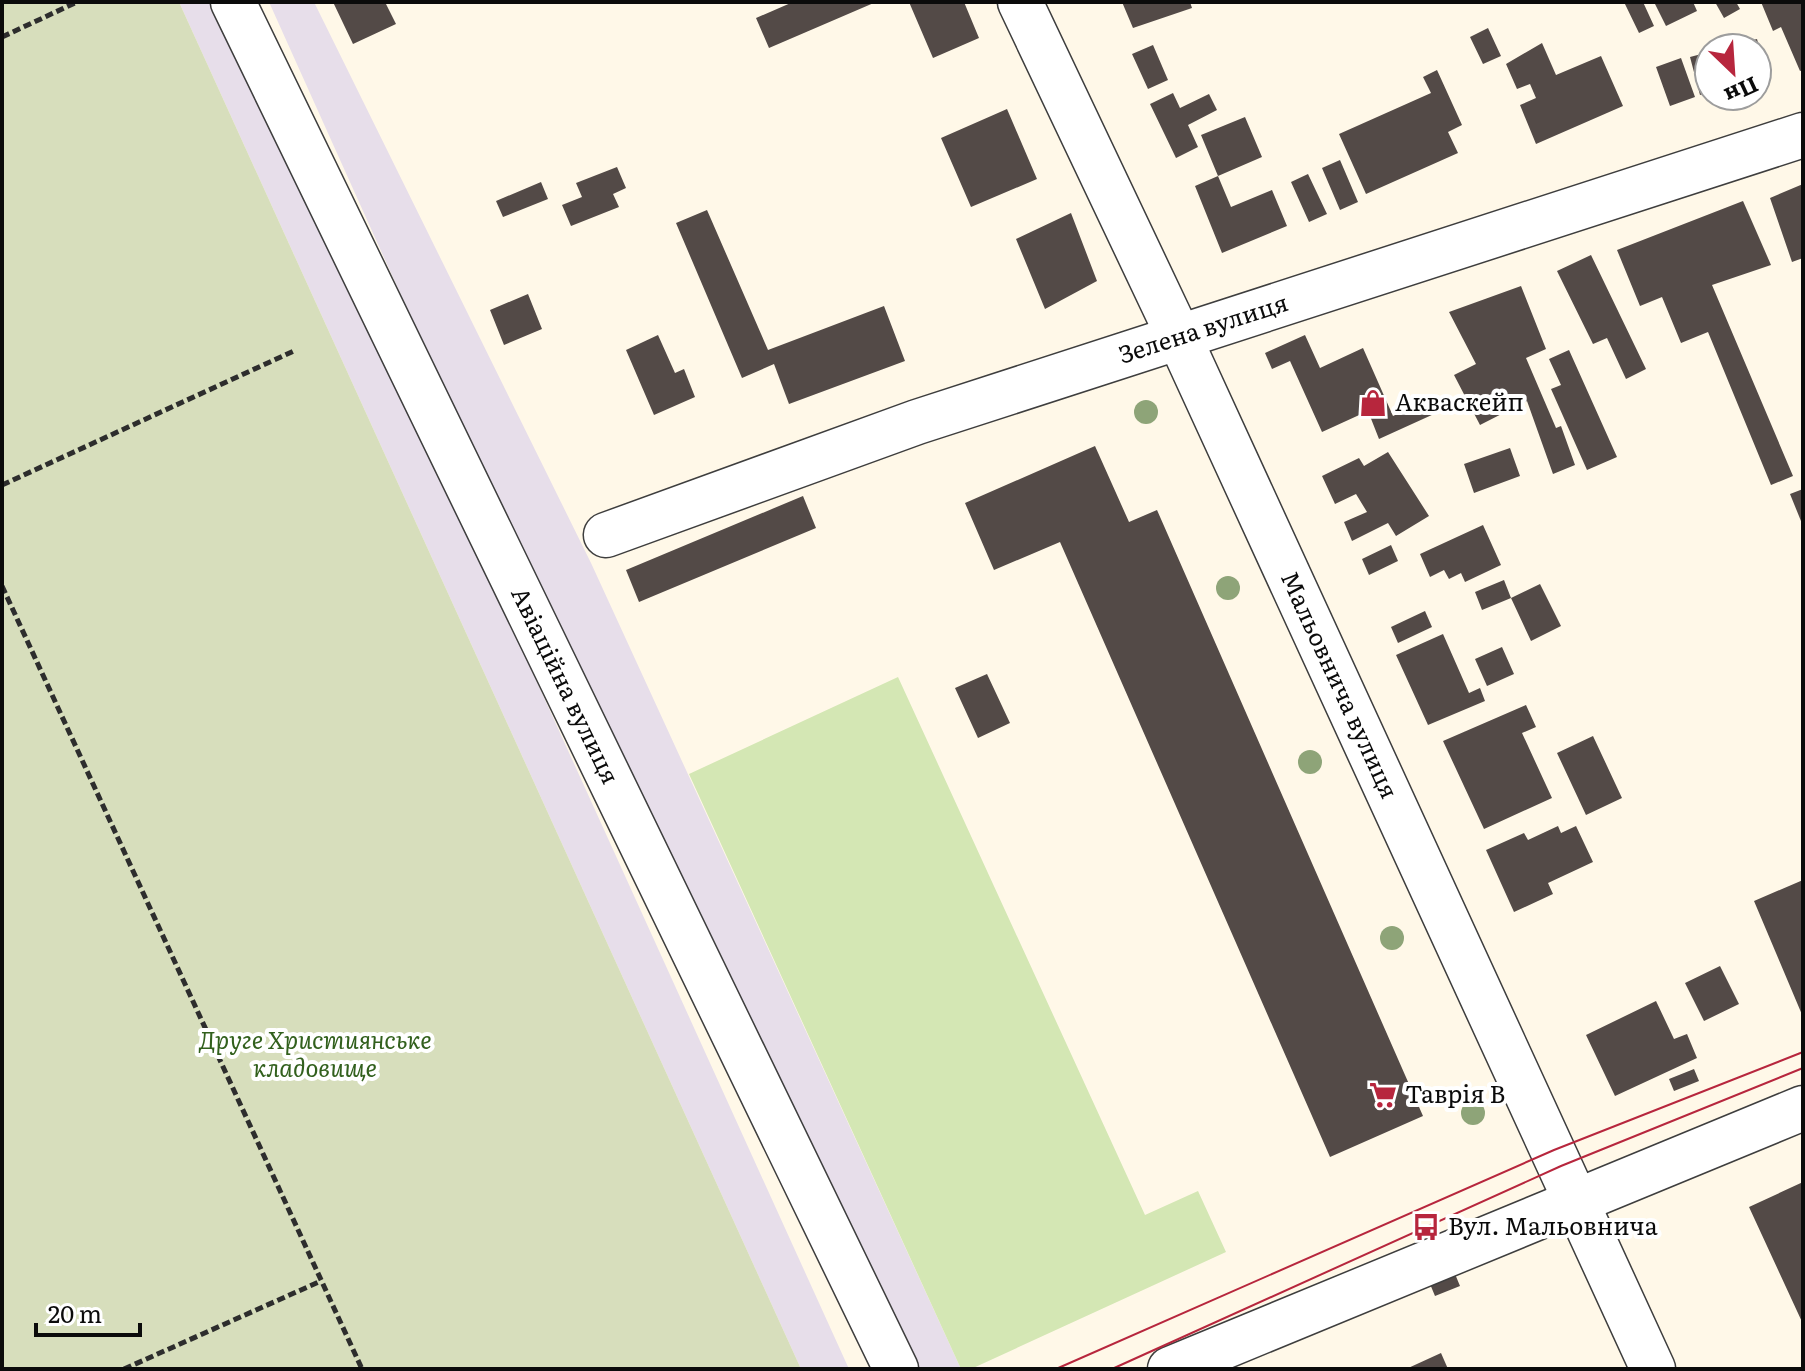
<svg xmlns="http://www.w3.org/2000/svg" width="1805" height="1371" viewBox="0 0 1805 1371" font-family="Literata,serif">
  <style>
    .industrial { fill: #e7deea }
    .green { fill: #d4e7b4 }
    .cemetery { fill: #d7debc }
    .building { fill: #534a47 }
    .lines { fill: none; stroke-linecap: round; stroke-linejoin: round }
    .minor-casing { stroke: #3e3e3e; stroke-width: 47 }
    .path { stroke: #2d2d2d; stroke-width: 5; stroke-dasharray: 8 4; stroke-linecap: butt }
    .minor { stroke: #fff; stroke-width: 44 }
    .tram { stroke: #b7263d; stroke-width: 2 }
    .tree { fill: #8ea478 }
    .labels { text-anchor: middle; stroke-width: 8; stroke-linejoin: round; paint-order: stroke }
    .street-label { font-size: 24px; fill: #0b0b0b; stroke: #fff }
    .poi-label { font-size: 24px; fill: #0b0b0b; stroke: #fff; text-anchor: start }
    .park-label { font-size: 24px; font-style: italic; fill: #32601d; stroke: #fff }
  </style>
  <rect width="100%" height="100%" fill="#fff8e8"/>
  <!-- industrial -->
  <path class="industrial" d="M179 2H228L849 1369H801Z
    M269 2H314L591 563 961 1369H884Z"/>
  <!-- green -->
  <path class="green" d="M898 677 1145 1215 1198 1191 1226 1252 971 1369H961L689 774Z"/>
  <!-- cemetery -->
  <path class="cemetery" d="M2 2H179L801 1369H2Z"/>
  <!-- building -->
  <path class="building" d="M333 2H385L396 24 353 44Z
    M793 2H876L769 48 756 18Z
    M909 2H964L979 38 933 58Z
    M1122 2H1190L1192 8 1133 28Z
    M1624 2H1643L1654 26 1639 33Z
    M1654 2H1693L1697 11 1666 26Z
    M1715 2H1736L1740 9 1724 18Z
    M1761 2H1803V70L1800 71 1781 27 1773 31Z
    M1488 28 1501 56 1483 64 1470 37Z
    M1757 39 1767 76 1757 79V48L1726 47Z
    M1542 43 1556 75 1601 56 1623 106 1536 144 1520 105 1536 98 1530 84 1517 89 1506 64Z
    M1153 45 1168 80 1148 89 1132 54Z
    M1709 52V92L1700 95 1690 57Z
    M1681 58 1695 97 1670 106 1656 67Z
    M1437 70 1462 125 1448 132 1458 153 1366 194 1339 134 1431 93 1423 77Z
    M1173 93 1180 108 1209 94 1217 110 1188 125 1198 147 1176 158 1150 104Z
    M1007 109 1037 179 971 207 941 138Z
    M1245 117 1262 157 1218 176 1201 135Z
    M1340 160 1358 202 1340 210 1322 168Z
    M617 167 626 188 613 194 619 207 571 226 562 205 582 197 576 183Z
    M1308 174 1327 214 1309 222 1291 182Z
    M1218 176 1231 207 1272 190 1287 226 1222 253 1195 186Z
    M541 182 548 199 503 217 496 201Z
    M1803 184V258L1792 262 1770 198Z
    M1743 201 1771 265 1712 285 1793 476 1771 485 1708 332 1681 343 1662 297 1640 306 1617 250Z
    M707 210 768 350 884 306 905 361 789 404 774 364 742 378 676 223Z
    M1071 213 1097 281 1045 309 1016 239Z
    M1591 255 1646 369 1626 379 1607 338 1593 344 1557 271Z
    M1521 286 1546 349 1526 358 1556 428 1561 426 1575 465 1553 474 1527 401 1480 425 1454 375 1476 364 1449 312Z
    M528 294 542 329 504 345 490 310Z
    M658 335 675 373 684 369 695 397 654 415 626 350Z
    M1305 335 1320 368 1363 348 1393 416 1428 400 1434 414 1379 439 1368 411 1322 432 1290 361 1272 369 1265 353Z
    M1569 350 1617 457 1587 470 1551 389 1561 385 1549 359Z
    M1095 446 1129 522 1157 510 1423 1116 1330 1157 1060 542 994 570 965 503Z
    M1510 448 1520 476 1474 493 1464 464Z
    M1388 452 1429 516 1396 536 1388 523 1352 541 1344 522 1367 512 1356 494 1335 504 1322 476 1359 458 1364 466Z
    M1803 489V526L1790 494Z
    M803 496 816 528 639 602 626 570Z
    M1483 525 1501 565 1465 582 1461 573 1449 579 1444 570 1430 577 1420 554Z
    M1391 545 1398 561 1369 575 1362 559Z
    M1504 580 1511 598 1482 610 1475 592Z
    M1540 584 1561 626 1531 641 1511 598Z
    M1425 611 1432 627 1398 643 1391 627Z
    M1443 634 1469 693 1480 688 1485 701 1428 725 1396 655Z
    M1502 647 1514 674 1487 686 1475 659Z
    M987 674 1010 723 978 738 955 688Z
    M1526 705 1536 727 1522 733 1552 798 1484 829 1443 741Z
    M1593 736 1622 798 1586 815 1557 753Z
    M1558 826 1561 833 1576 826 1593 862 1548 883 1553 894 1514 912 1486 850 1524 833 1528 840Z
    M1803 880V1017L1754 901Z
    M1720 966 1739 1004 1704 1021 1685 983Z
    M1656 1001 1674 1039 1687 1034 1697 1058 1615 1096 1586 1035Z
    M1694 1069 1699 1081 1674 1091 1669 1079Z
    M1803 1182V1324L1749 1207Z
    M1455 1274 1460 1286 1435 1296 1430 1284Z
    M1441 1353 1448 1369H1406Z"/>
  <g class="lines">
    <!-- minor casing -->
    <g class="minor-casing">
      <g id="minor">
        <path id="s1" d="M233 2 896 1369"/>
        <path id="s2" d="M1020 2 1178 335 1653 1369"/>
        <path id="s3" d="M606 535 917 422 1803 135"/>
        <path d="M1170 1369 1803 1108"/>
      </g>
    </g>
    <!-- path -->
    <path class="path" d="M2 37 77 2
      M2 485 296 350
      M2 586 362 1369
      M124 1369 321 1281"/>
    <!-- minor -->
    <use href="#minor" class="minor"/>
    <!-- tram -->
    <path class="tram" d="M1056 1369 1554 1150 1803 1052
      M1112 1369 1561 1166 1803 1068"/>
  </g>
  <!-- trees -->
  <g class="tree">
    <circle cx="1146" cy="412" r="12"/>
    <circle cx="1228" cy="588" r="12"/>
    <circle cx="1310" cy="762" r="12"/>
    <circle cx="1392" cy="938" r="12"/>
    <circle cx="1473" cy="1113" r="12"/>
  </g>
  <!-- icons -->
  <defs>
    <g id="shop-bare" transform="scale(2.16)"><path d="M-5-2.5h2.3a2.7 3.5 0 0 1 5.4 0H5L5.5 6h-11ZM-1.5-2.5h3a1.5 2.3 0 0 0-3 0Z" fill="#b7263d" stroke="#fff" stroke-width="2.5" paint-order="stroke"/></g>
    <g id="supermarket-bare" transform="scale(2.16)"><path d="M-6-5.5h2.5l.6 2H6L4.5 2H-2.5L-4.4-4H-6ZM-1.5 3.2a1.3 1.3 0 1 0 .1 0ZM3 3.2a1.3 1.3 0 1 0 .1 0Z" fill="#b7263d" stroke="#fff" stroke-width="2.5" paint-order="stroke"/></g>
    <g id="bus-bare" transform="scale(2.16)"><path d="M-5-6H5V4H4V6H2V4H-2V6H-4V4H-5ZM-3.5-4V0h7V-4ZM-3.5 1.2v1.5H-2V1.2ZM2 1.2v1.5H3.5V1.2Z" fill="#b7263d" stroke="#fff" stroke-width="2.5" paint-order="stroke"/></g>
  </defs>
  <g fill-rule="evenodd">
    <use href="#shop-bare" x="1373" y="403"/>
    <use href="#supermarket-bare" x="1383" y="1095"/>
    <use href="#bus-bare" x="1426" y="1227"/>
  </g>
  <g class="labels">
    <!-- street labels -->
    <g class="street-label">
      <text dy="8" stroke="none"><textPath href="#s3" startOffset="632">Зелена вулиця</textPath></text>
      <text dy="8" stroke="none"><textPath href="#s2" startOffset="754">Мальовнича вулиця</textPath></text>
      <text dy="8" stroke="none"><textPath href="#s1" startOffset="760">Авіаційна вулиця</textPath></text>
    </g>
    <!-- poi labels -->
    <g class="poi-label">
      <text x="1395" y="411">Акваскейп</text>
      <text x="1405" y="1103">Таврія В</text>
      <text x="1448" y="1235">Вул. Мальовнича</text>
    </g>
    <!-- park labels -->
    <g class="park-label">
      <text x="315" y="1049">Друге Християнське<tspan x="315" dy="28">кладовище</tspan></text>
    </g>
  </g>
  <!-- border -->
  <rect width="1805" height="1371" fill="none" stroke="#0b0b0b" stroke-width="8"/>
  <!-- north arrow -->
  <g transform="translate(1733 72) rotate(155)"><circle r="38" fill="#ffffff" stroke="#9d9d9d" stroke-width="2"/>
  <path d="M0-6L14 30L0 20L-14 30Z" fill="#b7263d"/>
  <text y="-12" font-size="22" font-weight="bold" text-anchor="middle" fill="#0b0b0b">Пн</text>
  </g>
  <!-- scale -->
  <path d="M36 1323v12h104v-12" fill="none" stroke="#0b0b0b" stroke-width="4"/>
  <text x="48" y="1323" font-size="24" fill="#0b0b0b" stroke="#ffffff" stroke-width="6" paint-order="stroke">20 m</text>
</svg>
